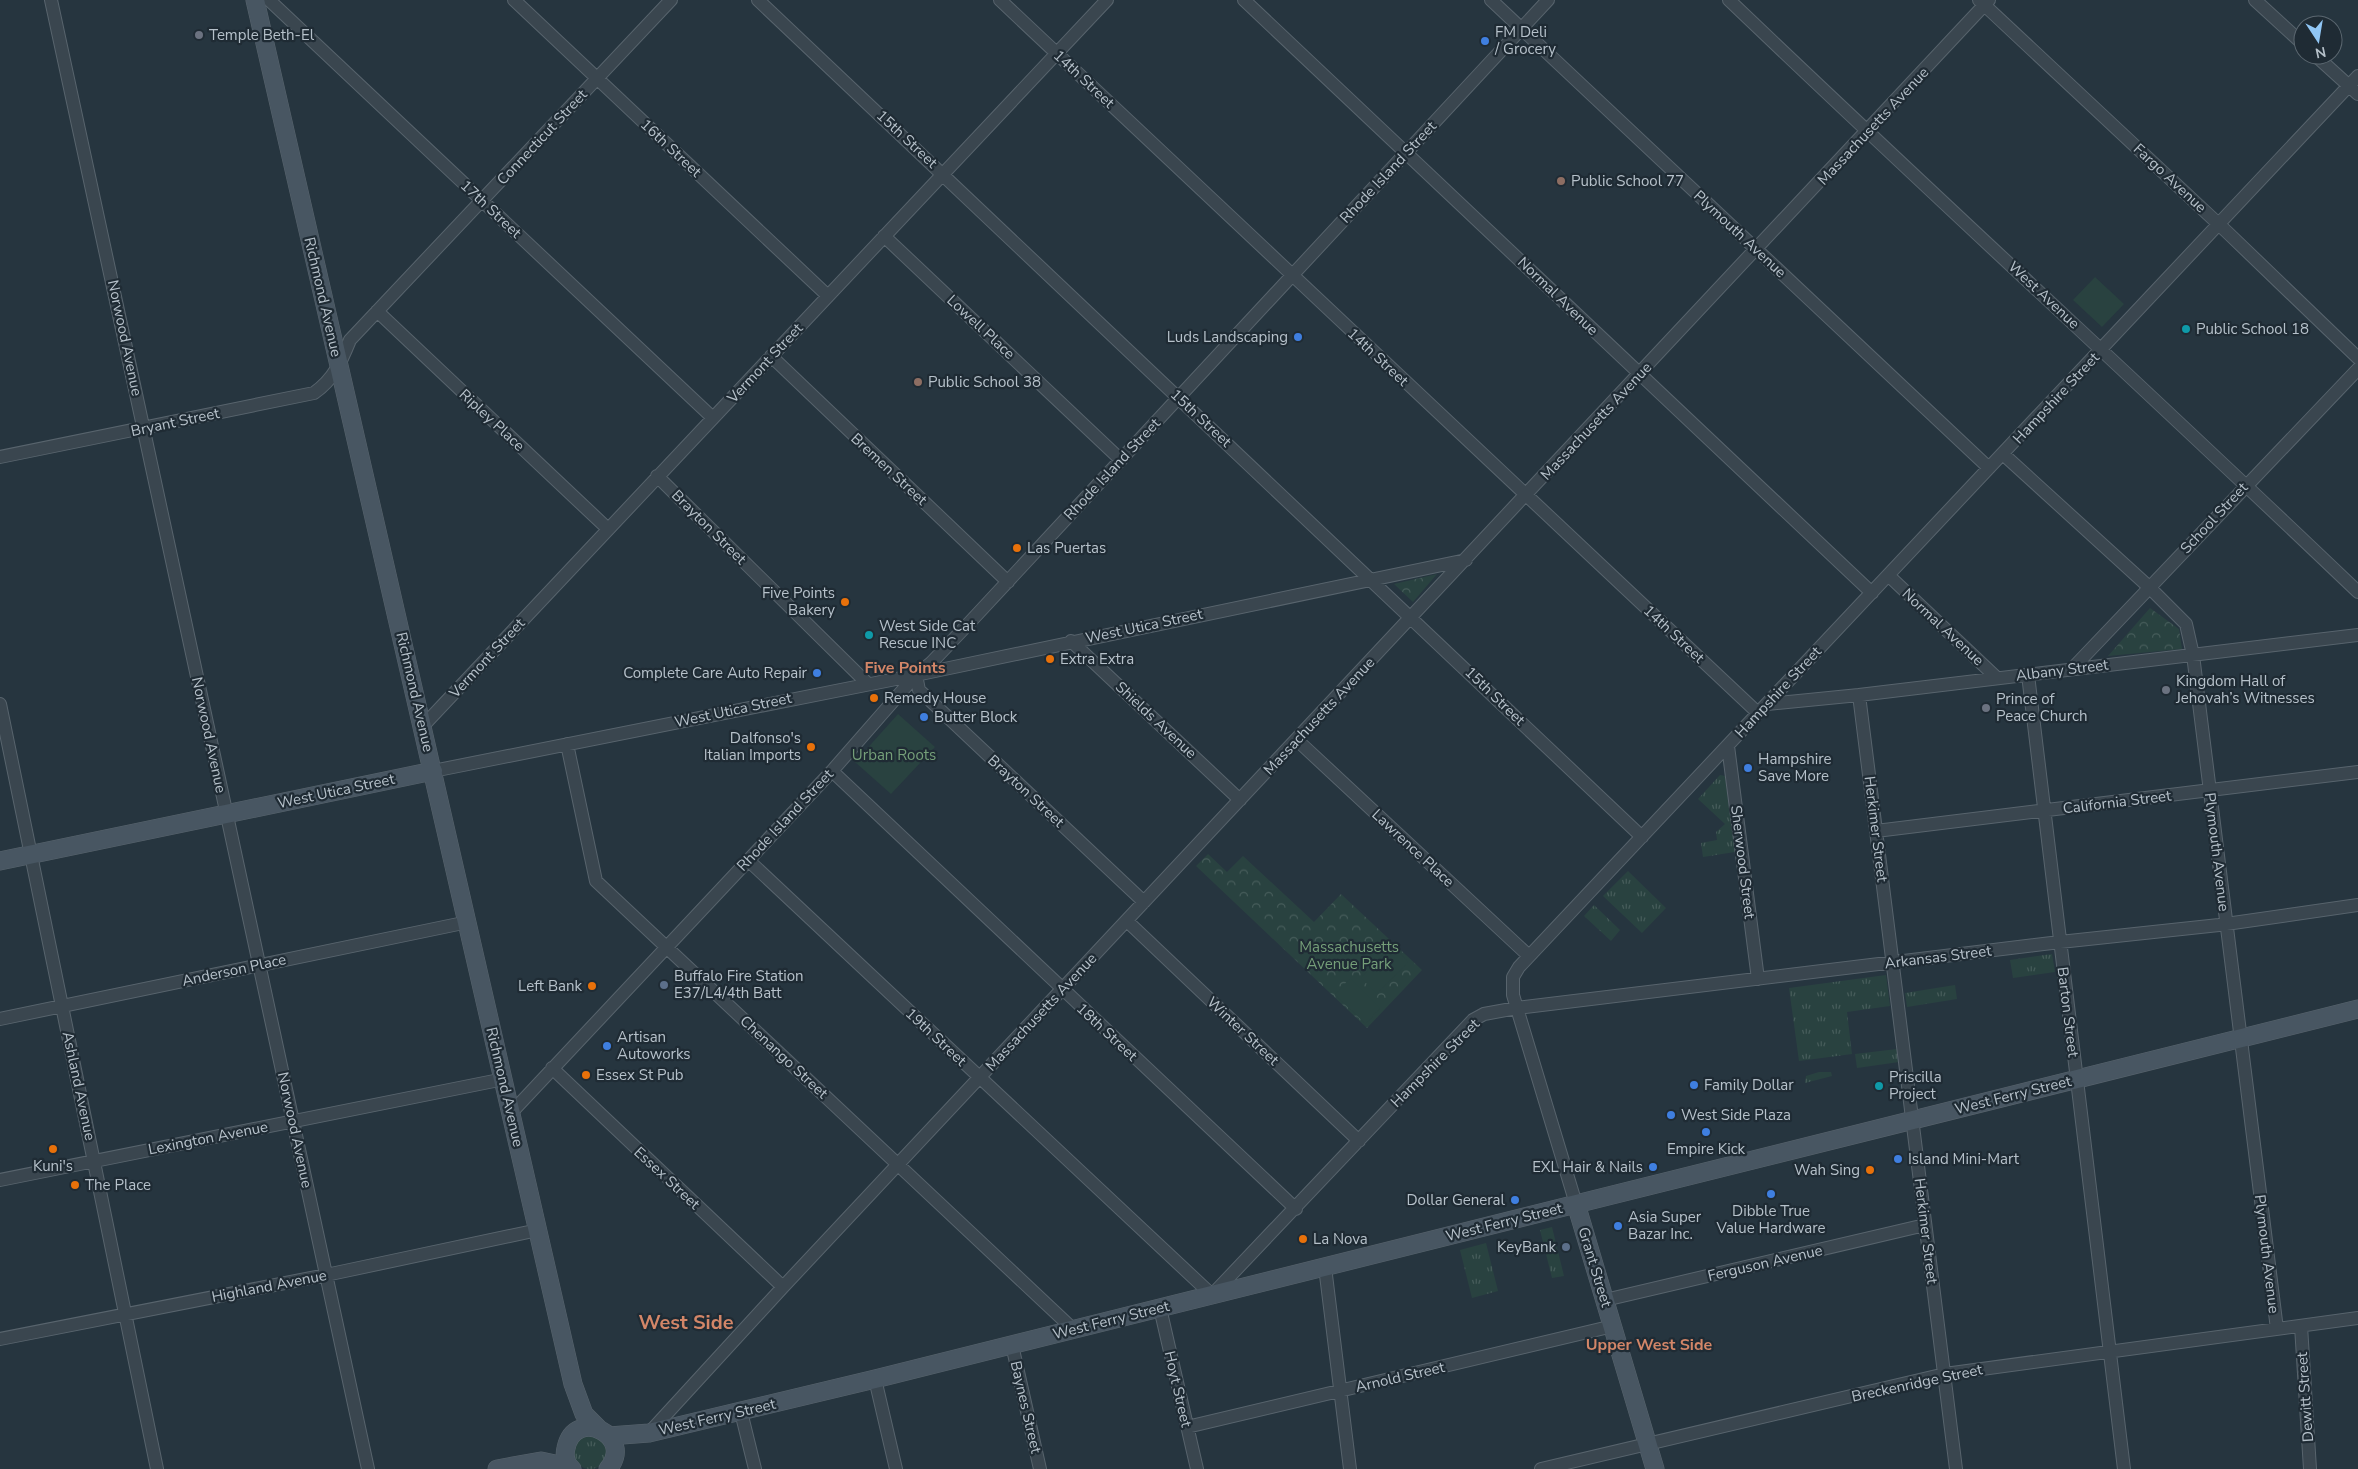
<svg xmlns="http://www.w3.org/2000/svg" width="2358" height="1469" viewBox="0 0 2358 1469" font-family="'Nunito Sans',sans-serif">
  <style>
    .grass { fill: url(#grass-tufts) }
    .park { fill: url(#park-crowns) }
    .garden { fill: #294240 }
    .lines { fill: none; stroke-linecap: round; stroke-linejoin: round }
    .street-casing { stroke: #58646d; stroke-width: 14 }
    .secondary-casing { stroke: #58646d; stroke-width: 19 }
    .street { stroke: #3a464f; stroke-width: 12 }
    .secondary { stroke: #485662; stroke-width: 18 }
    .worship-dot { fill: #6b7280; stroke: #1f2b34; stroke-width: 2 }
    .shop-dot { fill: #3f7fe0; stroke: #1f2b34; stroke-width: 2 }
    .education-dot { fill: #8d6e63; stroke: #1f2b34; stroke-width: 2 }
    .culture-dot { fill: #0f9aa8; stroke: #1f2b34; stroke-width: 2 }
    .food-dot { fill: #e8710a; stroke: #1f2b34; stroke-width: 2 }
    .service-dot { fill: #5c6f8a; stroke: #1f2b34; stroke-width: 2 }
    .labels { text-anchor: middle; stroke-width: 4.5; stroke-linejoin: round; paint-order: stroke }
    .poi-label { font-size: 15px; fill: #b6c1ca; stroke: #1f2b34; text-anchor: start }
    .street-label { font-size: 15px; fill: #b6c1ca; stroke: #1f2b34 }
    .park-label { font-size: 15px; fill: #759f79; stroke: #1f2b34 }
    .neighbourhood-label { font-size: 16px; font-weight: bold; fill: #d38668; stroke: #1f2b34 }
    .district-label { font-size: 20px; font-weight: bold; fill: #d38668; stroke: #1f2b34 }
  </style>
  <defs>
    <pattern id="grass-tufts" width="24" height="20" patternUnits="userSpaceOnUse" patternTransform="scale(1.25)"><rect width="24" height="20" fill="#294240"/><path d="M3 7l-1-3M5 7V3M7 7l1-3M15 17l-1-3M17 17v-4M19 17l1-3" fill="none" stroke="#465c5a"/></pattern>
    <pattern id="park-crowns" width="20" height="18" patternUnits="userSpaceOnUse" patternTransform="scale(1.25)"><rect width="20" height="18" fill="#294240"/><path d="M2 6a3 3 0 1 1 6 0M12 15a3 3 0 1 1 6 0" fill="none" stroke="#465c5a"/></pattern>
  </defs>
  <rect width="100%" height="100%" fill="#26353f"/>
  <!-- grass -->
  <path class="grass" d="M1720 775 1725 776 1735 852 1703 857 1701 843 1717 840 1716 832 1725 824 1698 799Z
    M1628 871 1666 908 1642 933 1603 896Z
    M1594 905 1620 930 1611 941 1584 916Z
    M2052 954 2055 972 2013 978 2010 960Z
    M1886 975 1890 1006 1847 1012 1852 1054 1799 1061 1789 988Z
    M1955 985 1957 999 1907 1007 1905 993Z
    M1897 1049 1899 1062 1857 1068 1855 1054Z
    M1819 1072H1831L1832 1076 1805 1083 1806 1076Z
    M1552 1227 1564 1276 1552 1278 1540 1230Z
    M1486 1243 1498 1291 1472 1298 1460 1250Z
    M573 1452a17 17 0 1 1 34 0a17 17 0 1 1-34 0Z"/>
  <!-- park -->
  <path class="park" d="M1437 574 1413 602 1394 584Z
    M2150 608 2179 629 2182 649 2108 656Z
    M1208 854 1227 872 1243 856 1314 922 1341 894 1422 970 1367 1028 1196 866Z"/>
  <!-- garden -->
  <path class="garden" d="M2095 277 2124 304 2102 327 2073 300Z
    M898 714 935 747 891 794 855 762Z
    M1392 945 1408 962 1377 994 1361 978Z
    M1350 978 1380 1008 1366 1024 1335 995Z"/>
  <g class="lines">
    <!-- street casing -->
    <g class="street-casing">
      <path id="street" d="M51 0 368 1469
        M269 0 713 418
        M514 0 828 296
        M758 0 1642 837
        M1000 0 1758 713
        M1244 0 1872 593
        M1491 0 1989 468
        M1729 0C1937 199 2150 393 2358 592
        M1979 0 2227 232 2358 358
        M2255 0 2303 44
        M2315 55 2358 94
        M884 236 1121 460
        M377 311 608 529
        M771 356 1008 582
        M2003 454 2149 587 2186 624 2193 655 2277 1329
        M0 457 314 393C334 379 341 362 350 340L671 0
        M657 476 867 683
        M1888 575 1997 678
        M1071 641 1240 800
        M2072 669 2358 369
        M916 675 919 690 1144 902
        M2028 675 2124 1469
        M1859 695 1956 1469
        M0 704 157 1469
        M1767 704 1859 695 2358 635
        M423 726 1107 0
        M1297 740 1529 956
        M567 744 596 881 1073 1329
        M1728 746 1758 979
        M433 771 916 675 1466 560
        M832 771 1296 1209
        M1876 831 2358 772
        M748 860 1212 1295 1473 1020 1484 1014 1517 1008 2060 942 2219 925 2358 905
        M1127 921 1359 1141
        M0 1019 468 922
        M552 1068 783 1287
        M511 1113 832 771 916 675 931 663 971 621 1548 0
        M0 1180 504 1079
        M1576 1204 1513 995V977L1519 967 2358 76
        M1325 1267 1350 1469
        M1605 1300 1925 1225
        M1160 1308 1197 1469
        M2301 1326 2310 1469
        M0 1339 326 1275 538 1230
        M1012 1345 1040 1469
        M875 1379 896 1469
        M741 1412 755 1469
        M1187 1427 1613 1326
        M649 1433 783 1287 1989 0
        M1541 1469 1945 1374 2358 1318"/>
    </g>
    <!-- secondary casing -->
    <g class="secondary-casing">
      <path id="secondary" d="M255 0 573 1384 584 1414 599 1429
        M0 861 433 771
        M1576 1204 1655 1469
        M609 1436 649 1433 875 1379 2358 1009
        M497 1469 541 1461 569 1467
        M572 1469C566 1464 564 1456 566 1448 575 1406 636 1436 608 1469"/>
    </g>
    <!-- street -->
    <use href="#street" class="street"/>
    <!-- secondary -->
    <use href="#secondary" class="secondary"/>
  </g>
  <!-- markers -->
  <g class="worship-dot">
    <circle cx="199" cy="35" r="5"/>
    <circle cx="2166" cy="690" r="5"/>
    <circle cx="1986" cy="708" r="5"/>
  </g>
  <g class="shop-dot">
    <circle cx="1485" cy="41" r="5"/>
    <circle cx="1298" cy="337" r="5"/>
    <circle cx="817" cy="673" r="5"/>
    <circle cx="924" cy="717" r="5"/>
    <circle cx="1748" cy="768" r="5"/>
    <circle cx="607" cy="1046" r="5"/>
    <circle cx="1694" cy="1085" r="5"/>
    <circle cx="1671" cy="1115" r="5"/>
    <circle cx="1706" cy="1132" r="5"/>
    <circle cx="1898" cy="1159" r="5"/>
    <circle cx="1653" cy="1167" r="5"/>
    <circle cx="1771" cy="1194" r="5"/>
    <circle cx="1515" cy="1200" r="5"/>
    <circle cx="1618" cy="1226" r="5"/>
  </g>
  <g class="education-dot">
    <circle cx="1561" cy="181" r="5"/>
    <circle cx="918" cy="382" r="5"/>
  </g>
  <g class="culture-dot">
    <circle cx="2186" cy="329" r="5"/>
    <circle cx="869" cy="635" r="5"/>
    <circle cx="1879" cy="1086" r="5"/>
  </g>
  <g class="food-dot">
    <circle cx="1017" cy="548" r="5"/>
    <circle cx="845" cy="602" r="5"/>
    <circle cx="1050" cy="659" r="5"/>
    <circle cx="874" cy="698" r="5"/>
    <circle cx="811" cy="747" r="5"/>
    <circle cx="592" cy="986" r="5"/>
    <circle cx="586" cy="1075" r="5"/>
    <circle cx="53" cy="1149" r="5"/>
    <circle cx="1870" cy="1170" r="5"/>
    <circle cx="75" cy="1185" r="5"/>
    <circle cx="1303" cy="1239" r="5"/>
  </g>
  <g class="service-dot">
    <circle cx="664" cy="985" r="5"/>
    <circle cx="1566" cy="1247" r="5"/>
  </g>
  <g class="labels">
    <!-- poi labels -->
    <g class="poi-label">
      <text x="1495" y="37">FM Deli<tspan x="1495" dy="17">/ Grocery</tspan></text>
      <text x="209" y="40">Temple Beth-El</text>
      <text x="1571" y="186">Public School 77</text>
      <text x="2196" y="334">Public School 18</text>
      <text x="1288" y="342" text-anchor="end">Luds Landscaping</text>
      <text x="928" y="387">Public School 38</text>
      <text x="1027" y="553">Las Puertas</text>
      <text x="835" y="598" text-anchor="end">Five Points<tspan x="835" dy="17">Bakery</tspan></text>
      <text x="879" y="631">West Side Cat<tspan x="879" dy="17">Rescue INC</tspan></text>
      <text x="1060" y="664">Extra Extra</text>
      <text x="807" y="678" text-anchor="end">Complete Care Auto Repair</text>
      <text x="2176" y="686">Kingdom Hall of<tspan x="2176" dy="17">Jehovah’s Witnesses</tspan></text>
      <text x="884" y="703">Remedy House</text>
      <text x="1996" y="704">Prince of<tspan x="1996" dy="17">Peace Church</tspan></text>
      <text x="934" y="722">Butter Block</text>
      <text x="801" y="743" text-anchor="end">Dalfonso's<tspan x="801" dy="17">Italian Imports</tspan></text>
      <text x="1758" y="764">Hampshire<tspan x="1758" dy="17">Save More</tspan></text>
      <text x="674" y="981">Buffalo Fire Station<tspan x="674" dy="17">E37/L4/4th Batt</tspan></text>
      <text x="582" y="991" text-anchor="end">Left Bank</text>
      <text x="617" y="1042">Artisan<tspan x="617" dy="17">Autoworks</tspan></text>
      <text x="596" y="1080">Essex St Pub</text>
      <text x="1889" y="1082">Priscilla<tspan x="1889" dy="17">Project</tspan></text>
      <text x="1704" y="1090">Family Dollar</text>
      <text x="1681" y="1120">West Side Plaza</text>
      <text x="1706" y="1154" text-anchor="middle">Empire Kick</text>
      <text x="1908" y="1164">Island Mini-Mart</text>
      <text x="53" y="1171" text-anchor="middle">Kuni's</text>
      <text x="1643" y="1172" text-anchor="end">EXL Hair &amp; Nails</text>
      <text x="1860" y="1175" text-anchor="end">Wah Sing</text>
      <text x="85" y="1190">The Place</text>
      <text x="1505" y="1205" text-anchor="end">Dollar General</text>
      <text x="1771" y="1216" text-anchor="middle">Dibble True<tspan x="1771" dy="17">Value Hardware</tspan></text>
      <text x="1628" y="1222">Asia Super<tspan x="1628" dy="17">Bazar Inc.</tspan></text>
      <text x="1313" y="1244">La Nova</text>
      <text x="1556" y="1252" text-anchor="end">KeyBank</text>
    </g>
    <!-- street labels -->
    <g class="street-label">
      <text transform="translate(1084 79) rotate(43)" y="5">14th Street</text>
      <text transform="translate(1873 126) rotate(-47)" y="5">Massachusetts Avenue</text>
      <text transform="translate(542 137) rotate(-47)" y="5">Connecticut Street</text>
      <text transform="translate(907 139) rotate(43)" y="5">15th Street</text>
      <text transform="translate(671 148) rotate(43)" y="5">16th Street</text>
      <text transform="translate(1388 172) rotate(-47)" y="5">Rhode Island Street</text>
      <text transform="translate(2170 178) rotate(43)" y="5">Fargo Avenue</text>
      <text transform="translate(491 209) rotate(43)" y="5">17th Street</text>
      <text transform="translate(1740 234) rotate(43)" y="5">Plymouth Avenue</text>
      <text transform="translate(2044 295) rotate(43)" y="5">West Avenue</text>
      <text transform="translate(1558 296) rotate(44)" y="5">Normal Avenue</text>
      <text transform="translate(323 297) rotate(77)" y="5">Richmond Avenue</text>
      <text transform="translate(981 327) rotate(43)" y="5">Lowell Place</text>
      <text transform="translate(125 338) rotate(78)" y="5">Norwood Avenue</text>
      <text transform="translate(1378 357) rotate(43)" y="5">14th Street</text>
      <text transform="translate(765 363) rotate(-47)" y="5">Vermont Street</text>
      <text transform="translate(2056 398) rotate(-47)" y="5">Hampshire Street</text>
      <text transform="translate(1201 418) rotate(43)" y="5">15th Street</text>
      <text transform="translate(492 420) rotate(43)" y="5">Ripley Place</text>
      <text transform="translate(1596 421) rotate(-47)" y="5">Massachusetts Avenue</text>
      <text transform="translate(175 422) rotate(-12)" y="5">Bryant Street</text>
      <text transform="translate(889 469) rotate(43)" y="5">Bremen Street</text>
      <text transform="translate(1112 469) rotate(-47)" y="5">Rhode Island Street</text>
      <text transform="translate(2214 518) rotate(-47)" y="5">School Street</text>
      <text transform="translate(709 527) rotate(45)" y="5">Brayton Street</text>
      <text transform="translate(1144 626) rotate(-12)" y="5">West Utica Street</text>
      <text transform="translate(1943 627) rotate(43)" y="5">Normal Avenue</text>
      <text transform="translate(1674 634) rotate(43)" y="5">14th Street</text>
      <text transform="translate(487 658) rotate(-47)" y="5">Vermont Street</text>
      <text transform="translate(2062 670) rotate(-7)" y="5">Albany Street</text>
      <text transform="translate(415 692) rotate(77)" y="5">Richmond Avenue</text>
      <text transform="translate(1778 692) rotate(-47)" y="5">Hampshire Street</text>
      <text transform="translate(1495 696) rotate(44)" y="5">15th Street</text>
      <text transform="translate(733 710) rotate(-12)" y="5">West Utica Street</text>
      <text transform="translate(1319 716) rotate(-47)" y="5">Massachusetts Avenue</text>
      <text transform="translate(1156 720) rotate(43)" y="5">Shields Avenue</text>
      <text transform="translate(209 735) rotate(78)" y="5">Norwood Avenue</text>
      <text transform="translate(336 791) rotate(-12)" y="5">West Utica Street</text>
      <text transform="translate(1026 791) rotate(43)" y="5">Brayton Street</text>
      <text transform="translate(2117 802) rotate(-7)" y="5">California Street</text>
      <text transform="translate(785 820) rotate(-47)" y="5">Rhode Island Street</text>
      <text transform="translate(1876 829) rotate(83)" y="5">Herkimer Street</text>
      <text transform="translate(1413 848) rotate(43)" y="5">Lawrence Place</text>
      <text transform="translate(2217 852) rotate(83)" y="5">Plymouth Avenue</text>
      <text transform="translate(1743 862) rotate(83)" y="5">Sherwood Street</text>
      <text transform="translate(1938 957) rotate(-7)" y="5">Arkansas Street</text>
      <text transform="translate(234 970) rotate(-12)" y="5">Anderson Place</text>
      <text transform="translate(1041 1012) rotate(-47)" y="5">Massachusetts Avenue</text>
      <text transform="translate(2068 1012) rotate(83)" y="5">Barton Street</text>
      <text transform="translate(1243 1031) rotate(43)" y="5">Winter Street</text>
      <text transform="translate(1107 1032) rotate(43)" y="5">18th Street</text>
      <text transform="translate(936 1037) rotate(43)" y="5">19th Street</text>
      <text transform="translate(784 1057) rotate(43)" y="5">Chenango Street</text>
      <text transform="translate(1435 1063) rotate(-45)" y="5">Hampshire Street</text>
      <text transform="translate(79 1086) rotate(78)" y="5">Ashland Avenue</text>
      <text transform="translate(505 1087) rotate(77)" y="5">Richmond Avenue</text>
      <text transform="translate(2013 1095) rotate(-14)" y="5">West Ferry Street</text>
      <text transform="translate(295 1130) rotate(78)" y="5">Norwood Avenue</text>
      <text transform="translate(208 1138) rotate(-11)" y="5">Lexington Avenue</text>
      <text transform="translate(667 1178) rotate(43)" y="5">Essex Street</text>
      <text transform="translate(1504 1222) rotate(-14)" y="5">West Ferry Street</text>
      <text transform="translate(1926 1231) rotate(83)" y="5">Herkimer Street</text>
      <text transform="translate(2267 1254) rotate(83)" y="5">Plymouth Avenue</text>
      <text transform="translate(1765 1263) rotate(-13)" y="5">Ferguson Avenue</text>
      <text transform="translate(1595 1267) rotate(73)" y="5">Grant Street</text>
      <text transform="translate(269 1286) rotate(-11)" y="5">Highland Avenue</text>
      <text transform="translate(1111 1320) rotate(-14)" y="5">West Ferry Street</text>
      <text transform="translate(1400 1377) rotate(-13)" y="5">Arnold Street</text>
      <text transform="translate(1917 1383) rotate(-12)" y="5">Breckenridge Street</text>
      <text transform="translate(1178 1389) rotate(77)" y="5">Hoyt Street</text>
      <text transform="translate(2305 1397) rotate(-94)" y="5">Dewitt Street</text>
      <text transform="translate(1026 1407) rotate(77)" y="5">Baynes Street</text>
      <text transform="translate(717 1417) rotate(-13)" y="5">West Ferry Street</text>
    </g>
    <!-- park labels -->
    <g class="park-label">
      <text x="894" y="760">Urban Roots</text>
      <text x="1349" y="952">Massachusetts<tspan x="1349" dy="17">Avenue Park</tspan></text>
    </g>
    <!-- neighbourhood labels -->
    <g class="neighbourhood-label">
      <text x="905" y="673">Five Points</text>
      <text x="1649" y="1350">Upper West Side</text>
    </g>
    <!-- district labels -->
    <g class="district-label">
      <text x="686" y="1329">West Side</text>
    </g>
  </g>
  <!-- north arrow -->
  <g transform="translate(2318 40) rotate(168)"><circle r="24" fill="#1f2b34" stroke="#5b6770"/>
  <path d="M0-4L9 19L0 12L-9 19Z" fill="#90c6f5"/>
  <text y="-8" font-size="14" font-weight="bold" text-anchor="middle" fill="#b6c1ca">N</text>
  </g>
</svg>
